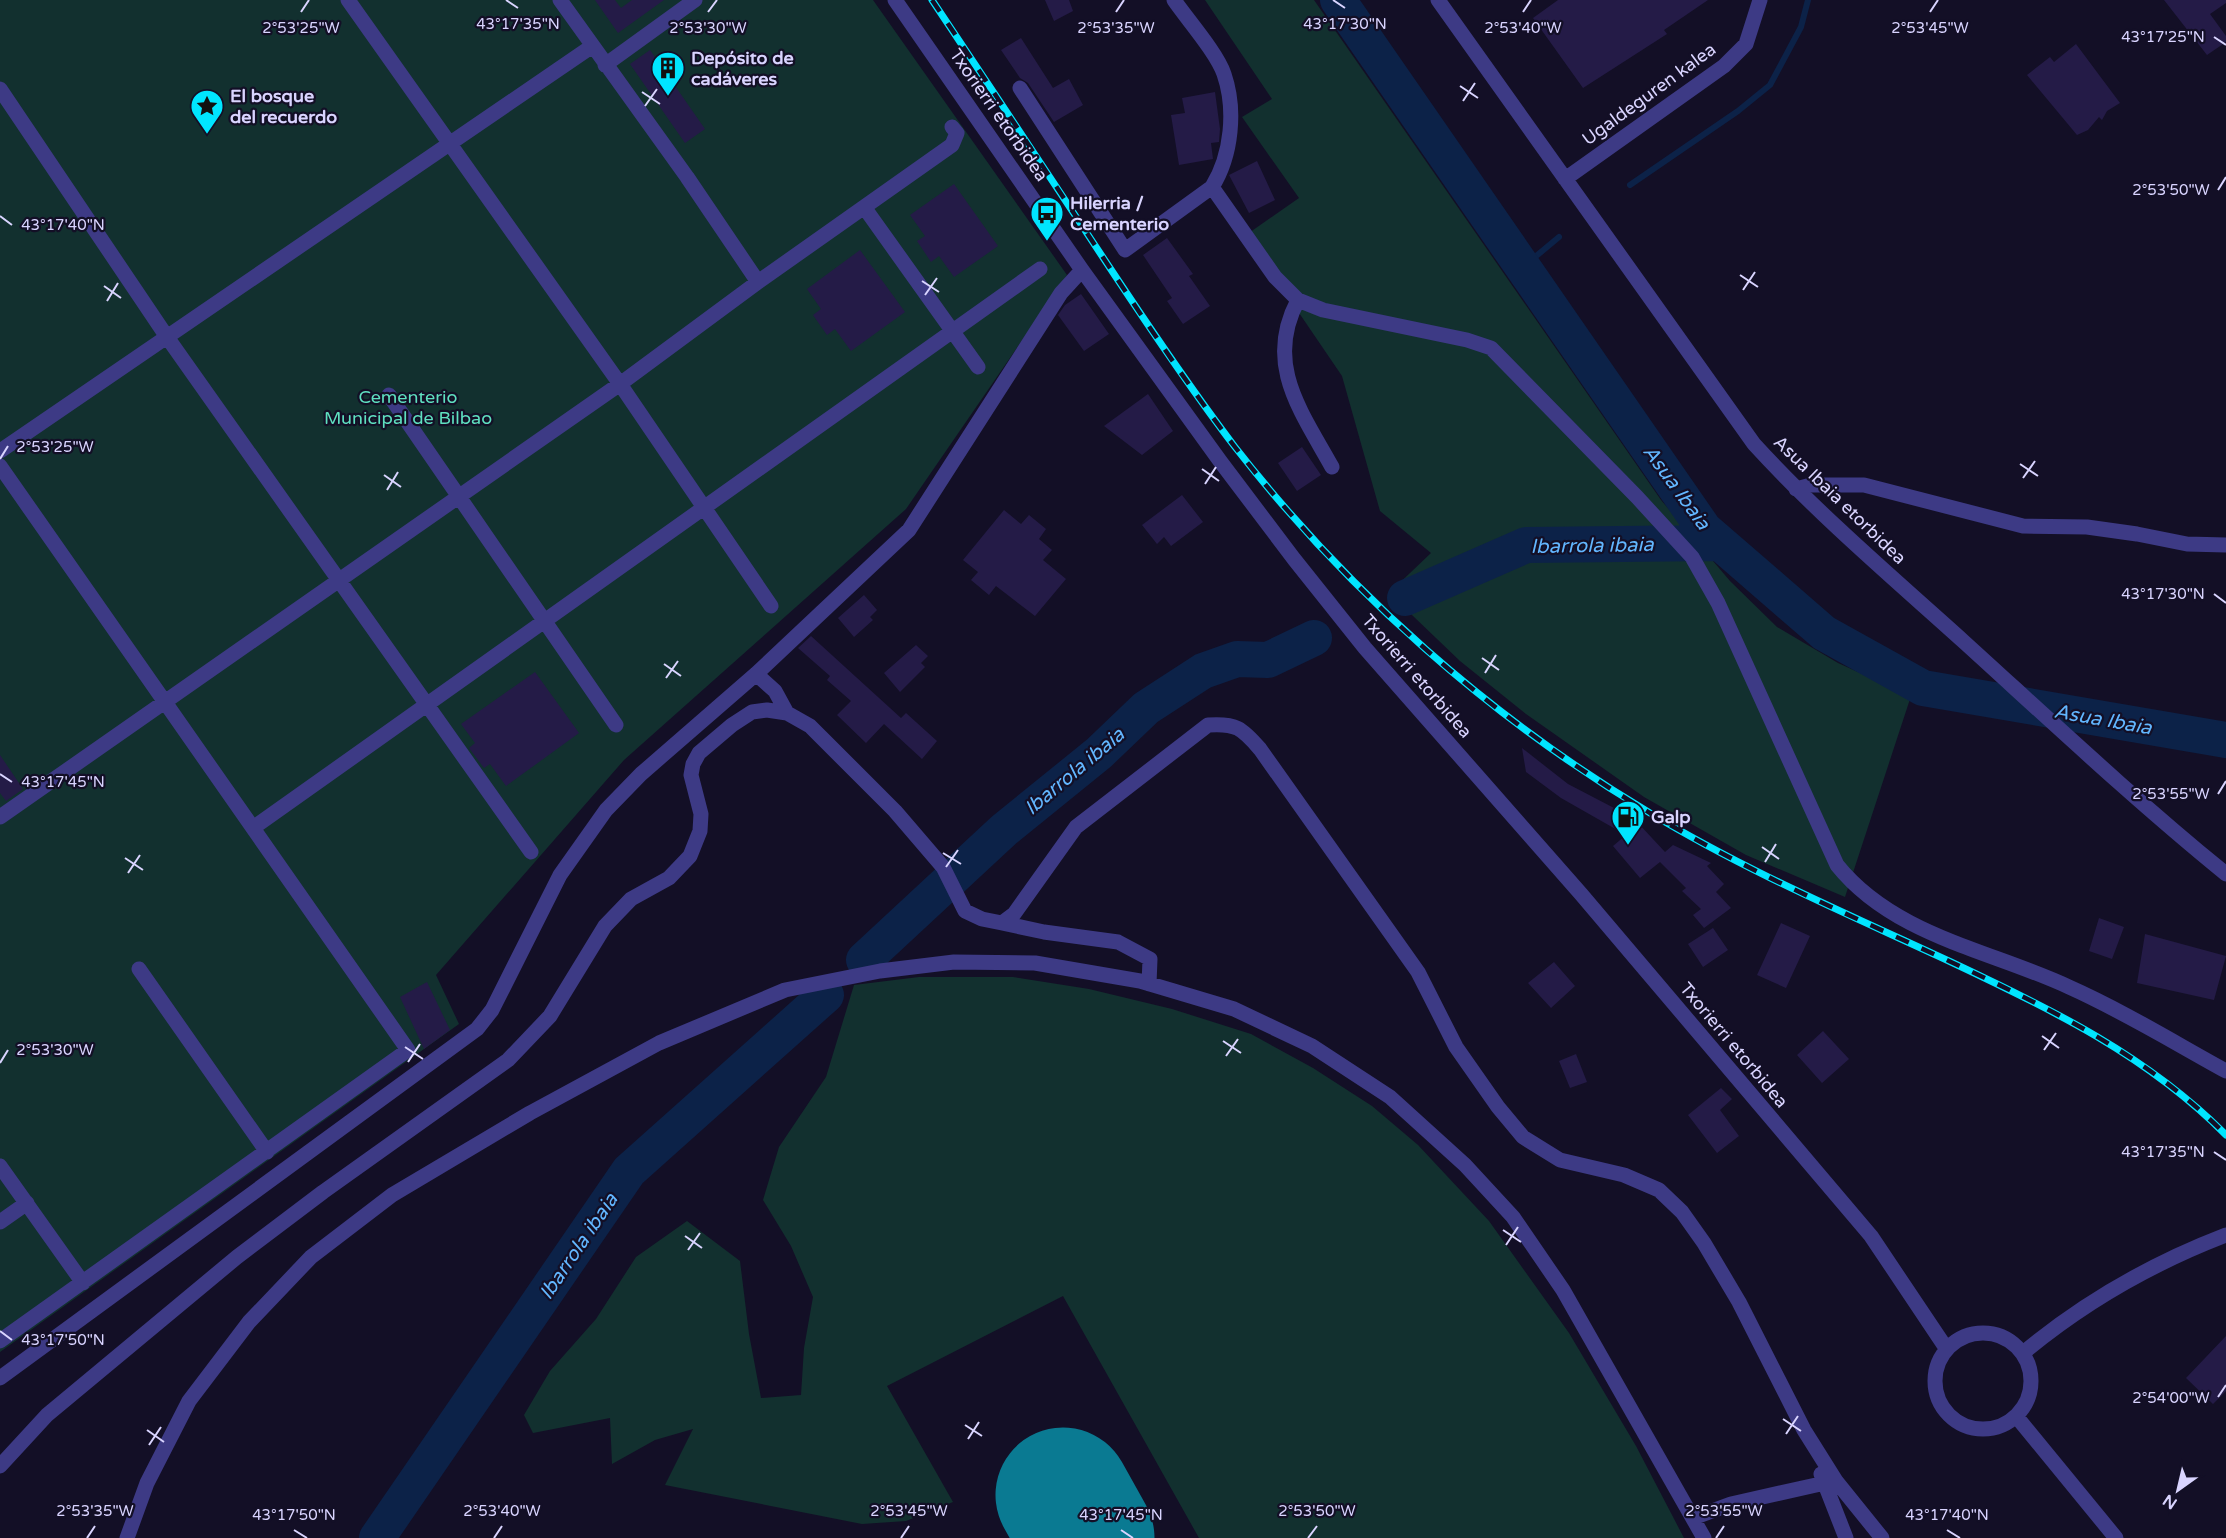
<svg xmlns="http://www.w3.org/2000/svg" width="2226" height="1538" viewBox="0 0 2226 1538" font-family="'Varela Round',sans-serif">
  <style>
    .green { fill: #12302f }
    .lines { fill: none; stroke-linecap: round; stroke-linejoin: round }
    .stream { stroke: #0c2248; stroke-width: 6 }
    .river { stroke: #0c2248; stroke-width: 36 }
    .runway { stroke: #0a7a92; stroke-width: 135 }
    .building { fill: #241b47 }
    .minor { stroke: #3d3a85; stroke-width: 15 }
    .rail-casing { stroke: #00e5ff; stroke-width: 7 }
    .rail { stroke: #130f26; stroke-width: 4.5; stroke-dasharray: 14; stroke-linecap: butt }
    .ticks { fill: none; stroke: #d9d4ff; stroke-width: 2 }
    .labels { text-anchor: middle; stroke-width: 4.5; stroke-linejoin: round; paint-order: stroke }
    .poi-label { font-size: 18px; font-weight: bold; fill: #d9d4ff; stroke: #130f26; text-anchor: start }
    .street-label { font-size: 18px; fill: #d9d4ff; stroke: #130f26 }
    .park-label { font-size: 18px; fill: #5fe0c0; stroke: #130f26 }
    .water-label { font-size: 20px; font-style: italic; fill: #62b6ff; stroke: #130f26 }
    .ticks-label { font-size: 15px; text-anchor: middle; fill: #d9d4ff; stroke: #130f26; stroke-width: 4.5; stroke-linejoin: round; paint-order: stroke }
  </style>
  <rect width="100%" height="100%" fill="#130f26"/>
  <!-- green -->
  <path class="green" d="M0 0H873L1067 275 906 509 624 760 436 975 459 1024 0 1352Z
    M1205 0H1314L1661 500 1730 581 1777 627 1838 663 1911 696 1845 897 1746 855 1644 797 1526 714 1460 661 1389 593 1431 553 1380 511 1342 376 1246 235 1299 198 1242 117 1272 99Z
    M919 977H1013L1089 989 1172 1009 1251 1034 1313 1068 1372 1106 1418 1145 1489 1221 1569 1333 1636 1446 1684 1538H1199L1063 1296 887 1386 953 1502 906 1521 862 1524 665 1485 693 1429 655 1440 612 1464 610 1418 533 1433 524 1415 550 1371 596 1319 636 1257 687 1221 740 1261 749 1334 761 1398 801 1395 804 1348 813 1297 791 1246 763 1200 779 1147 826 1077 854 985Z"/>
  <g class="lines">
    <!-- stream -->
    <path class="stream" d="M1630 185 1738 111 1770 85 1801 27 1808 0
      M1523 267 1559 237"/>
    <!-- river -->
    <path class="river" d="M1338 0 1704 529 1824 633 1923 688 2226 740
      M1405 598 1526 545 1718 543
      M864 960 1004 830 1099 753 1146 708 1203 671 1237 659 1268 660 1314 638
      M377 1538 629 1171 826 995"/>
    <!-- runway -->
    <path class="runway" d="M1063 1495 1087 1538"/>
  </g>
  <!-- building -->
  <path class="building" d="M595 0H615L621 8 632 0H664L618 33Z
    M1045 0H1069L1073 11 1054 21Z
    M1558 0H1708L1664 30 1667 34 1583 88 1533 18Z
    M2164 0H2226V3L2210 14 2226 36V42L2207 55Z
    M1021 38 1053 88 1069 79 1083 105 1054 122 1028 83 1020 78 1001 50Z
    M2076 44 2120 103 2107 111 2102 120 2099 117 2088 130 2077 135 2027 75 2050 57 2054 62Z
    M650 50 705 129 685 143 630 64Z
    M1215 92 1220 129 1219 142 1211 143 1213 159 1179 165 1171 115 1185 113 1182 98Z
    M1257 161 1275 200 1249 213 1229 175Z
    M954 184 998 246 954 277 939 256 931 262 917 241 925 236 910 215Z
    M1167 238 1193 274 1189 276 1210 306 1183 324 1167 301 1172 298 1143 255Z
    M860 250 905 312 851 351 835 329 827 335 813 315 821 309 807 289Z
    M1081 294 1109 334 1084 351 1058 315 1065 305Z
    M1148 394 1173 431 1142 455 1104 426Z
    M1302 447 1321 475 1297 491 1278 463Z
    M1182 495 1203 522 1171 546 1164 537 1157 544 1142 525Z
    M1004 510 1021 524 1029 515 1046 529 1039 539 1052 550 1043 560 1066 579 1035 616 996 586 989 595 971 580 978 572 963 560Z
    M864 595 877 610 870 617 873 620 854 637 838 618Z
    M811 636 901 718 906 713 937 741 922 759 884 724 866 743 837 715 851 701 827 680 830 676 798 648Z
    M916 645 928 656 921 663 925 667 900 692 884 673Z
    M535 672 579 733 506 786 490 764 484 768 469 748 475 743 461 724Z
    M1522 748 1568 784 1639 821 1638 823 1665 852 1673 845 1711 863 1707 866 1724 884 1716 892 1731 908 1704 928 1693 915 1701 909 1682 891 1686 888 1660 862 1640 878 1613 846 1626 835 1561 798 1526 772Z
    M0 755 23 789 6 801 0 793Z
    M2099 918 2124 927 2112 959 2089 951Z
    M1781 923 1810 936 1786 988 1757 975Z
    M1713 928 1728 950 1703 967 1688 944Z
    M2145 934 2226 956 2214 1000 2137 983Z
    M1554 962 1575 986 1551 1008 1528 983Z
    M427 982 450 1030 424 1049 400 997Z
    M1823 1031 1849 1059 1822 1083 1797 1055Z
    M1576 1054 1587 1082 1570 1088 1559 1061Z
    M1721 1088 1732 1099 1720 1110 1739 1136 1717 1153 1688 1115Z
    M2226 1336V1391L2213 1404 2186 1378Z"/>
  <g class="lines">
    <!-- minor -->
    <path class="minor" d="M348 0 620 384 771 606
      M560 0 687 177 758 282
      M895 0 1082 270 1220 461 1294 559 1365 648 1581 894 1871 1236 1946 1348
      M1174 0C1187 19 1217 53 1224 74 1236 109 1232 155 1212 187L1275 277 1298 300 1323 310 1467 340 1491 348 1637 497 1692 557 1718 603 1837 865C1894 936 1990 950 2069 987 2123 1011 2175 1043 2226 1071
      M1438 0 1754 444C1819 515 1892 577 1963 641 2050 720 2135 800 2226 874
      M605 65 695 0
      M1020 88 1125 250 1212 187
      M0 89 167 337 531 852
      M1565 179 1724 66 1746 44 1760 0
      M864 207 978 367
      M1298 300C1264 364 1301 411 1332 467
      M389 395 616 725
      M0 451 591 47
      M0 466 408 1050 0 1341
      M1796 489 1811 485H1864L2023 526 2087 527 2137 534 2187 544 2226 545
      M756 674 775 691 787 713
      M0 817 620 384 758 282 952 145 957 133 952 127
      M253 828 1040 269
      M1002 923 1044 932 1118 942 1150 959 1149 984
      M139 969 267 1152
      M0 1166 83 1283
      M0 1222 27 1203
      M1935 1381a48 48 0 1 1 96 0a48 48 0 1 1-96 0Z
      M2023 1353C2083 1303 2153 1263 2226 1235
      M0 1378 477 1029 492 1010 560 875 606 810 641 774 756 674 909 530 1061 293 1082 270
      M2016 1416 2116 1538
      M0 1466 47 1415 237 1257 323 1192 508 1060 550 1016 605 926 631 899 669 878 690 856 700 831 701 814 691 775 693 764 699 753 732 725 752 712 767 710 787 713 810 726 895 811 943 867 965 911 982 919 1002 923 1014 914 1076 827 1208 725C1236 723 1242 728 1260 749L1418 972 1456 1047 1498 1107 1523 1137 1560 1160 1624 1175 1659 1190 1682 1212 1704 1243 1739 1302 1804 1430 1836 1481 1882 1538
      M1821 1474 1846 1538
      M1693 1518 1731 1504 1825 1483
      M127 1538 147 1483 189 1401 249 1322 311 1257 392 1195 530 1113 659 1043 785 990 880 971 954 962 1035 963 1140 981 1234 1009 1312 1046 1390 1097 1465 1165 1513 1217 1563 1290 1704 1538"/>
    <!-- rail casing -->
    <g class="rail-casing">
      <path id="rail" d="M932 0C991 88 1050 177 1108 265 1149 327 1190 388 1235 447 1349 593 1491 718 1650 813 1746 871 1850 915 1951 962 2051 1009 2148 1056 2226 1135"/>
    </g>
    <!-- rail -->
    <use href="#rail" class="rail"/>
  </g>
  <!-- ticks -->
  <path class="ticks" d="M506 0 518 8M1333 0 1345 8M301 12 309 0M708 12 717 0M1116 12 1124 0M1523 12 1531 0M1930 12 1938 0M2214 37 2226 45M1460 86 1478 98M642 92 660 104M1463 101 1475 83M645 106 657 89M2218 190 2226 177M0 216 12 225M1740 275 1758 287M922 281 939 292M104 286 121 298M1743 290 1755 272M925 295 937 278M107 301 118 283M0 459 8 446M2020 464 2038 476M1202 469 1219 481M384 475 401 487M2023 478 2035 461M1205 484 1216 467M387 490 398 472M2214 594 2226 603M1482 658 1499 670M664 664 681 676M1485 673 1496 655M666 678 678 661M0 774 12 782M2218 794 2226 781M1762 847 1779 859M943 853 961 864M125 858 143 870M1765 862 1776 844M946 867 958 850M128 873 140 855M2042 1036 2059 1048M1223 1041 1241 1053M405 1047 423 1059M2044 1050 2056 1033M1226 1056 1238 1039M408 1062 420 1044M0 1063 8 1050M2214 1152 2226 1160M1503 1230 1521 1242M685 1236 702 1248M1506 1245 1518 1227M688 1250 700 1233M0 1331 12 1340M2218 1397 2226 1385M1783 1419 1801 1431M965 1425 982 1436M147 1430 164 1442M1786 1434 1798 1416M968 1439 979 1422M149 1445 161 1427M294 1530 307 1538M1121 1530 1133 1538M1947 1530 1960 1538M87 1538 95 1526M494 1538 502 1526M901 1538 909 1526M1308 1538 1317 1526M1716 1538 1724 1526"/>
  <!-- icons -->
  <defs>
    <g id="building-pin" transform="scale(1.725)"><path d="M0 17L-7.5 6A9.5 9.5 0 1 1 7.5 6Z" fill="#00e5ff" stroke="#130f26"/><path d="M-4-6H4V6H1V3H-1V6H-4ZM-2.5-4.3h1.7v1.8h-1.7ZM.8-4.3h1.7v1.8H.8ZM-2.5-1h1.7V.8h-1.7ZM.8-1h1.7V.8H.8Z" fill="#111"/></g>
    <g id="sight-pin" transform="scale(1.725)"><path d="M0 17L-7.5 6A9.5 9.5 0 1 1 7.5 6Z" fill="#00e5ff" stroke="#130f26"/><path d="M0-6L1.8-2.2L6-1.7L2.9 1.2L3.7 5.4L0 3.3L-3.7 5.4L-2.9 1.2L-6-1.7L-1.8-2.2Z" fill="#111"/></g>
    <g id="bus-pin" transform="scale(1.725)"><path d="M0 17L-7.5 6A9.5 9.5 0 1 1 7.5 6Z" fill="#00e5ff" stroke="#130f26"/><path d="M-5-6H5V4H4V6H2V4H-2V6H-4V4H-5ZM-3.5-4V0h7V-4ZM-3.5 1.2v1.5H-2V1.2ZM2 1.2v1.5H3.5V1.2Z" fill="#111"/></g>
    <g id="fuel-pin" transform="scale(1.725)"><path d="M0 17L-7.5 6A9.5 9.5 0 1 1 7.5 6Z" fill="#00e5ff" stroke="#130f26"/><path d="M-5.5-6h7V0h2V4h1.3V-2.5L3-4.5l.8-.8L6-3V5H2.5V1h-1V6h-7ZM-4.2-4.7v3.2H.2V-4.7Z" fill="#111"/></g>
  </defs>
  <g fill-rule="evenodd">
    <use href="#building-pin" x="668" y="68"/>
    <use href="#sight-pin" x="207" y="106"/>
    <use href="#bus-pin" x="1047" y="213"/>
    <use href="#fuel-pin" x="1628" y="817"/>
  </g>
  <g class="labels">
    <!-- poi labels -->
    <g class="poi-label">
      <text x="691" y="64">Depósito de<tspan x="691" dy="21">cadáveres</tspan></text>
      <text x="230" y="102">El bosque<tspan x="230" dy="21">del recuerdo</tspan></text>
      <text x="1070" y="209">Hilerria /<tspan x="1070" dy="21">Cementerio</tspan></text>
      <text x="1651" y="823">Galp</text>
    </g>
    <!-- street labels -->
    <g class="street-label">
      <text transform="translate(1649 94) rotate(-36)" y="6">Ugaldeguren kalea</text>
      <text transform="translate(999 115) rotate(55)" y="6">Txorierri etorbidea</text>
      <text transform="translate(1840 500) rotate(44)" y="6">Asua Ibaia etorbidea</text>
      <text transform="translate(1417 676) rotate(49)" y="6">Txorierri etorbidea</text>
      <text transform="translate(1734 1045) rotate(50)" y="6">Txorierri etorbidea</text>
    </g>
    <!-- park labels -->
    <g class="park-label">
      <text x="408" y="403">Cementerio<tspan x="408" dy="21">Municipal de Bilbao</tspan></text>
    </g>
    <!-- water labels -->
    <g class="water-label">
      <text transform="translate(1677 487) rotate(54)" y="7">Asua Ibaia</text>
      <text transform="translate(1592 545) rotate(-1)" y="7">Ibarrola ibaia</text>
      <text transform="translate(2103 719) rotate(10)" y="7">Asua Ibaia</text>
      <text transform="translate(1074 771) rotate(-40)" y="7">Ibarrola ibaia</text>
      <text transform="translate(578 1246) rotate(-56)" y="7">Ibarrola ibaia</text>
    </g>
  </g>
  <g class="ticks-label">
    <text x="518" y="29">43°17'35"N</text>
    <text x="1345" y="29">43°17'30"N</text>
    <text x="301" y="33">2°53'25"W</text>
    <text x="708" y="33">2°53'30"W</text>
    <text x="1116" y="33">2°53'35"W</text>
    <text x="1523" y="33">2°53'40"W</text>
    <text x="1930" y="33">2°53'45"W</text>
    <text x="2163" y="42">43°17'25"N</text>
    <text x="2171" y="195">2°53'50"W</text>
    <text x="63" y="230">43°17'40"N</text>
    <text x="55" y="452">2°53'25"W</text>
    <text x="2163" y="599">43°17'30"N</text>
    <text x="63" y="787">43°17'45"N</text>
    <text x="2171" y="799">2°53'55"W</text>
    <text x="55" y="1055">2°53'30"W</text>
    <text x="2163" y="1157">43°17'35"N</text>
    <text x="63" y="1345">43°17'50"N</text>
    <text x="2171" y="1403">2°54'00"W</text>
    <text x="95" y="1516">2°53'35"W</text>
    <text x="502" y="1516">2°53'40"W</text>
    <text x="909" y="1516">2°53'45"W</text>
    <text x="1317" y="1516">2°53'50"W</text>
    <text x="1724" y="1516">2°53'55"W</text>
    <text x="294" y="1520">43°17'50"N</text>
    <text x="1121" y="1520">43°17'45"N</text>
    <text x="1947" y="1520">43°17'40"N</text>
  </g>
  <!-- north arrow -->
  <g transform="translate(2178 1490) rotate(214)" stroke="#130f26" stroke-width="4.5" paint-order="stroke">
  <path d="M0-4.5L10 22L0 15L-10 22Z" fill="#d9d4ff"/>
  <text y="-9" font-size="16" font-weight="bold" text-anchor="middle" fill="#d9d4ff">N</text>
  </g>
</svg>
